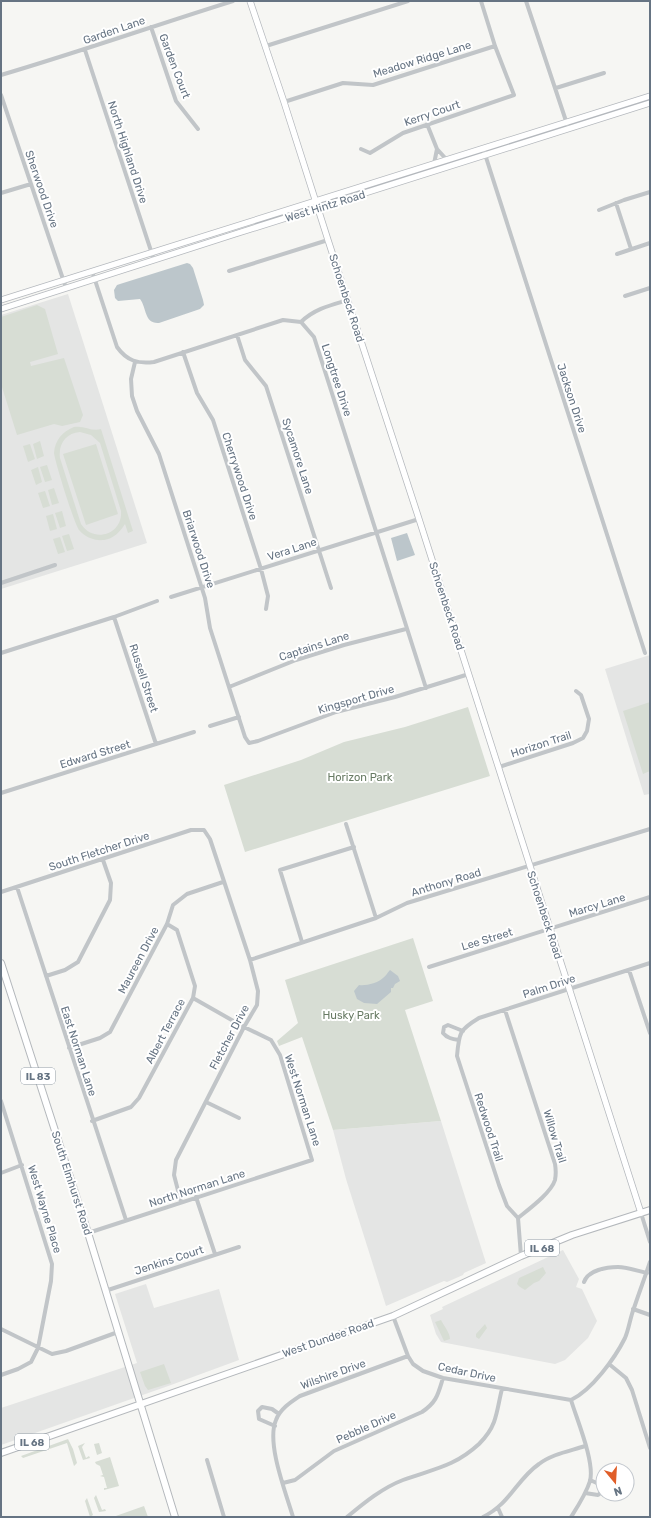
<svg xmlns="http://www.w3.org/2000/svg" width="651" height="1518" viewBox="0 0 651 1518" font-family="Rubik,sans-serif">
  <style>
    .built { fill: #e4e5e4 }
    .green { fill: #d7ddd4; fill-rule: evenodd }
    .water { fill: #bcc6cb }
    .lines { fill: none; stroke-linecap: round; stroke-linejoin: round }
    .secondary-casing { stroke: #b4b8bd; stroke-width: 7 }
    .primary-casing { stroke: #b4b8bc; stroke-width: 8 }
    .street { stroke: #c1c5c8; stroke-width: 4 }
    .secondary { stroke: #fff; stroke-width: 5.5 }
    .primary { stroke: #fff; stroke-width: 6 }
    .labels { text-anchor: middle; stroke-width: 4; stroke-linejoin: round; paint-order: stroke }
    .shield { fill: #fff; stroke: #949ea8; stroke-width: 1 }
    .shield-label { font-size: 10px; font-weight: bold; fill: #667483 }
    .street-label { font-size: 11px; fill: #667483; stroke: #fff }
    .park-label { font-size: 11px; fill: #687b64; stroke: #fff }
  </style>
  <rect width="100%" height="100%" fill="#f6f6f3"/>
  <!-- built -->
  <path class="built" d="M68 294 147 543 1 589V315Z
    M650 655V794L644 795 605 669Z
    M441 1121 486 1263 464 1273 463 1275 447 1282 444 1281 386 1306 346 1179 333 1130Z
    M563 1250 579 1279 576 1287 582 1289 597 1321 588 1338 565 1360 555 1364 441 1342 436 1334 430 1315 443 1309 442 1307Z
    M146 1284 154 1308 219 1289 239 1360 171 1385 1 1445V1408L137 1363 115 1294Z"/>
  <!-- green -->
  <path class="green" d="M37 305 45 309 58 354 30 362 31 366 64 358 83 415 80 422 62 426 54 424 17 435 1 384V317Z
    M74 427C84 425 92 432 101 429L133 531 128 533 125 524C120 532 113 539 104 540 94 541 85 537 79 530 74 523 55 462 54 453 55 440 62 432 74 427ZM80 432 91 435 100 443 121 511C123 534 94 544 81 524L60 458C58 444 66 433 80 432Z
    M40 441 44 456 37 459 33 444Z
    M30 444 35 459 28 462 23 446Z
    M96 444 118 514 86 525 63 454Z
    M47 465 52 480 45 482 40 467Z
    M38 467 42 482 36 485 31 470Z
    M54 488 59 503 52 505 48 490Z
    M45 491 50 506 43 508 38 493Z
    M62 511 66 526 60 528 55 513Z
    M53 514 57 529 50 531 46 516Z
    M69 534 74 549 67 551 62 536Z
    M60 537 65 552 58 554 53 539Z
    M650 702V771L643 774 623 711Z
    M468 707 490 776 245 852 224 785 301 760 344 742 405 727Z
    M413 938 433 1001 405 1010 441 1121 333 1130 302 1037 279 1046 277 1041 298 1023 285 980Z
    M543 1267 546 1273 539 1281 534 1283 525 1290 520 1287 517 1284 519 1278Z
    M441 1320C444 1326 450 1333 450 1339L444 1341 435 1322Z
    M485 1324 487 1328 479 1339 476 1337V1334Z
    M164 1364 171 1383 148 1390 145 1386 140 1372Z
    M68 1439 73 1449 77 1463 74 1466 67 1443 23 1458 21 1456Z
    M85 1443 82 1447 86 1458 89 1456 90 1458 83 1460 78 1446Z
    M99 1443 102 1453 97 1455 94 1444Z
    M110 1457 119 1486 104 1490V1488H107L104 1477 100 1476 103 1475 100 1466 96 1464 95 1462Z
    M96 1495 102 1510 105 1509 106 1511 99 1512 94 1498Z
    M87 1498 93 1515 90 1517 85 1501Z
    M144 1506 148 1517H113Z"/>
  <!-- water -->
  <path class="water" d="M187 263 190 264 193 268 203 300 204 305 200 309 159 323C144 324 147 308 140 299L118 301 115 298 114 290 117 285 120 284Z
    M407 533 415 555 397 561 391 538Z
    M390 970 398 976 400 981 395 984 393 988H391V992L377 1004 364 1003 357 999 354 991 359 985C366 986 378 983 383 978 386 976 387 973 390 970Z"/>
  <g class="lines">
    <!-- secondary casing -->
    <g class="secondary-casing">
      <path id="secondary" d="M250 1 284 102 328 240 419 519 641 1213
        M1 300 650 96
        M1 309 235 234 650 103"/>
    </g>
    <!-- primary casing -->
    <g class="primary-casing">
      <path id="primary" d="M1 963 88 1233 175 1517
        M1 1453 393 1316 521 1256 572 1235 650 1210"/>
    </g>
    <!-- street -->
    <path class="street" d="M526 1 567 124
      M151 27 176 101 198 129
      M266 46 408 1
      M85 50 154 260
      M1 75C79 52 156 25 233 1
      M556 88 604 73
      M1 95 66 288
      M284 102 343 83 373 85 495 46
      M427 124 437 149 447 160
      M483 148 645 653
      M361 149 370 153 403 133 514 95 495 46 481 1
      M434 164 437 149
      M1 193 31 184
      M616 203 631 249
      M599 210 624 200 650 192
      M617 254 650 243
      M92 271 117 347C127 361 138 364 154 362L283 320 301 322 314 337 426 688
      M229 271 328 240
      M625 296 650 288
      M301 322C314 309 331 305 348 300
      M237 335 245 360 266 386 331 588
      M183 352 197 393 213 420 261 569 268 596 266 609
      M135 362 131 379 132 396 137 411 159 454 205 598 210 628 245 737 249 743 258 741 336 712 395 697 469 674
      M1 583 55 565
      M171 597 419 519
      M114 617 156 744
      M1 653 114 617 157 601
      M229 687 296 660 344 645 406 629
      M210 726 239 717
      M499 767 573 743 583 738 587 731 589 719 581 695 576 691
      M1 793 194 732
      M346 824 376 918
      M17 887 126 1220
      M1 892 191 830H204L210 839 250 960 258 991 257 1005 244 1027 176 1160 174 1175 181 1202
      M302 942 280 870 354 847
      M250 960 376 918 407 903 650 829
      M429 967 650 897
      M629 970 650 1033
      M46 976 65 970 78 962 110 900 111 883 103 860
      M505 1010 555 1164C556 1170 556 1175 555 1180 551 1193 529 1209 518 1218L521 1256
      M459 1040C452 1039 447 1038 443 1033L444 1027 448 1025 463 1031
      M69 1048 100 1038 110 1032 167 924 173 905 187 894 223 882
      M1 1101 52 1264 51 1281 38 1348 31 1362 18 1369 1 1375
      M206 1102 239 1118
      M92 1121 131 1107 139 1098 193 998 195 986 177 930 167 924
      M1 1173 22 1165
      M196 1197 215 1254
      M641 1213 650 1242
      M518 1218 507 1206 499 1185 457 1056C459 1033 459 1030 479 1018L650 963
      M88 1233 312 1160 280 1055 271 1040 244 1027 193 998
      M584 1282C588 1270 607 1267 618 1267 627 1267 638 1271 647 1273
      M105 1291 239 1247
      M633 1309 650 1315
      M393 1316 408 1356 413 1364 423 1371 443 1378 571 1400
      M1 1329 52 1354 66 1351 118 1332
      M609 1364 626 1378 632 1390 650 1448
      M571 1400C592 1390 615 1358 625 1338 629 1329 630 1318 634 1308 639 1293 645 1277 650 1262
      M275 1426 259 1419 258 1411 262 1407 272 1409 279 1414
      M207 1460 224 1517
      M590 1480 599 1484 603 1488
      M283 1483 295 1480 334 1451 422 1412C437 1402 438 1394 443 1378
      M585 1493 598 1495 603 1491
      M498 1508 502 1517
      M293 1517C286 1493 266 1443 276 1420 280 1409 291 1402 300 1396L408 1356
      M347 1517C364 1503 382 1488 403 1480 433 1469 454 1467 479 1444 485 1438 491 1430 494 1422 498 1411 499 1400 502 1389
      M483 1517C510 1504 517 1479 539 1464 552 1454 570 1451 585 1446
      M571 1517C578 1506 586 1494 590 1481 595 1462 577 1420 571 1400"/>
    <!-- secondary -->
    <use href="#secondary" class="secondary"/>
    <!-- primary -->
    <use href="#primary" class="primary"/>
  </g>
  <g class="labels">
    <!-- shield labels -->
    <g class="shield">
      <rect x="21" y="1068" width="34" height="16" rx="3"/>
      <rect x="525" y="1240" width="34" height="16" rx="3"/>
      <rect x="15" y="1434" width="34" height="16" rx="3"/>
    </g>
    <g class="shield-label">
      <text x="38" y="1080">IL 83</text>
      <text x="542" y="1252">IL 68</text>
      <text x="32" y="1446">IL 68</text>
    </g>
    <!-- street labels -->
    <g class="street-label">
      <text transform="translate(114 30) rotate(-19)" y="4">Garden Lane</text>
      <text transform="translate(422 59) rotate(-17)" y="4">Meadow Ridge Lane</text>
      <text transform="translate(175 66) rotate(69)" y="4">Garden Court</text>
      <text transform="translate(432 113) rotate(-19)" y="4">Kerry Court</text>
      <text transform="translate(128 152) rotate(72)" y="4">North Highland Drive</text>
      <text transform="translate(42 189) rotate(71)" y="4">Sherwood Drive</text>
      <text transform="translate(325 206) rotate(-17)" y="4">West Hintz Road</text>
      <text transform="translate(347 298) rotate(72)" y="4">Schoenbeck Road</text>
      <text transform="translate(337 380) rotate(72)" y="4">Longtree Drive</text>
      <text transform="translate(572 398) rotate(72)" y="4">Jackson Drive</text>
      <text transform="translate(298 456) rotate(72)" y="4">Sycamore Lane</text>
      <text transform="translate(240 476) rotate(72)" y="4">Cherrywood Drive</text>
      <text transform="translate(199 549) rotate(72)" y="4">Briarwood Drive</text>
      <text transform="translate(292 549) rotate(-18)" y="4">Vera Lane</text>
      <text transform="translate(447 606) rotate(72)" y="4">Schoenbeck Road</text>
      <text transform="translate(314 646) rotate(-18)" y="4">Captains Lane</text>
      <text transform="translate(144 678) rotate(72)" y="4">Russell Street</text>
      <text transform="translate(356 699) rotate(-16)" y="4">Kingsport Drive</text>
      <text transform="translate(541 744) rotate(-18)" y="4">Horizon Trail</text>
      <text transform="translate(95 754) rotate(-17)" y="4">Edward Street</text>
      <text transform="translate(99 851) rotate(-18)" y="4">South Fletcher Drive</text>
      <text transform="translate(446 882) rotate(-17)" y="4">Anthony Road</text>
      <text transform="translate(597 905) rotate(-17)" y="4">Marcy Lane</text>
      <text transform="translate(545 915) rotate(72)" y="4">Schoenbeck Road</text>
      <text transform="translate(487 939) rotate(-17)" y="4">Lee Street</text>
      <text transform="translate(138 960) rotate(-62)" y="4">Maureen Drive</text>
      <text transform="translate(549 986) rotate(-18)" y="4">Palm Drive</text>
      <text transform="translate(165 1031) rotate(-62)" y="4">Albert Terrace</text>
      <text transform="translate(229 1037) rotate(-62)" y="4">Fletcher Drive</text>
      <text transform="translate(79 1051) rotate(72)" y="4">East Norman Lane</text>
      <text transform="translate(303 1100) rotate(72)" y="4">West Norman Lane</text>
      <text transform="translate(489 1127) rotate(72)" y="4">Redwood Trail</text>
      <text transform="translate(555 1136) rotate(73)" y="4">Willow Trail</text>
      <text transform="translate(72 1183) rotate(72)" y="4">South Elmhurst Road</text>
      <text transform="translate(197 1188) rotate(-18)" y="4">North Norman Lane</text>
      <text transform="translate(45 1209) rotate(73)" y="4">West Wayne Place</text>
      <text transform="translate(169 1260) rotate(-18)" y="4">Jenkins Court</text>
      <text transform="translate(328 1338) rotate(-19)" y="4">West Dundee Road</text>
      <text transform="translate(467 1372) rotate(12)" y="4">Cedar Drive</text>
      <text transform="translate(333 1374) rotate(-20)" y="4">Wilshire Drive</text>
      <text transform="translate(366 1427) rotate(-24)" y="4">Pebble Drive</text>
    </g>
    <!-- park labels -->
    <g class="park-label">
      <text x="360" y="781">Horizon Park</text>
      <text x="351" y="1019">Husky Park</text>
    </g>
  </g>
  <!-- border -->
  <rect width="651" height="1518" fill="none" stroke="#667483" stroke-width="4"/>
  <!-- north arrow -->
  <g transform="translate(615 1482) rotate(162)"><circle r="19" fill="#ffffff" stroke="#c2c7cd"/>
  <path d="M0-3L7 15L0 10L-7 15Z" fill="#e05e29"/>
  <text y="-6" font-size="11" font-weight="bold" text-anchor="middle" fill="#667483">N</text>
  </g>
</svg>
